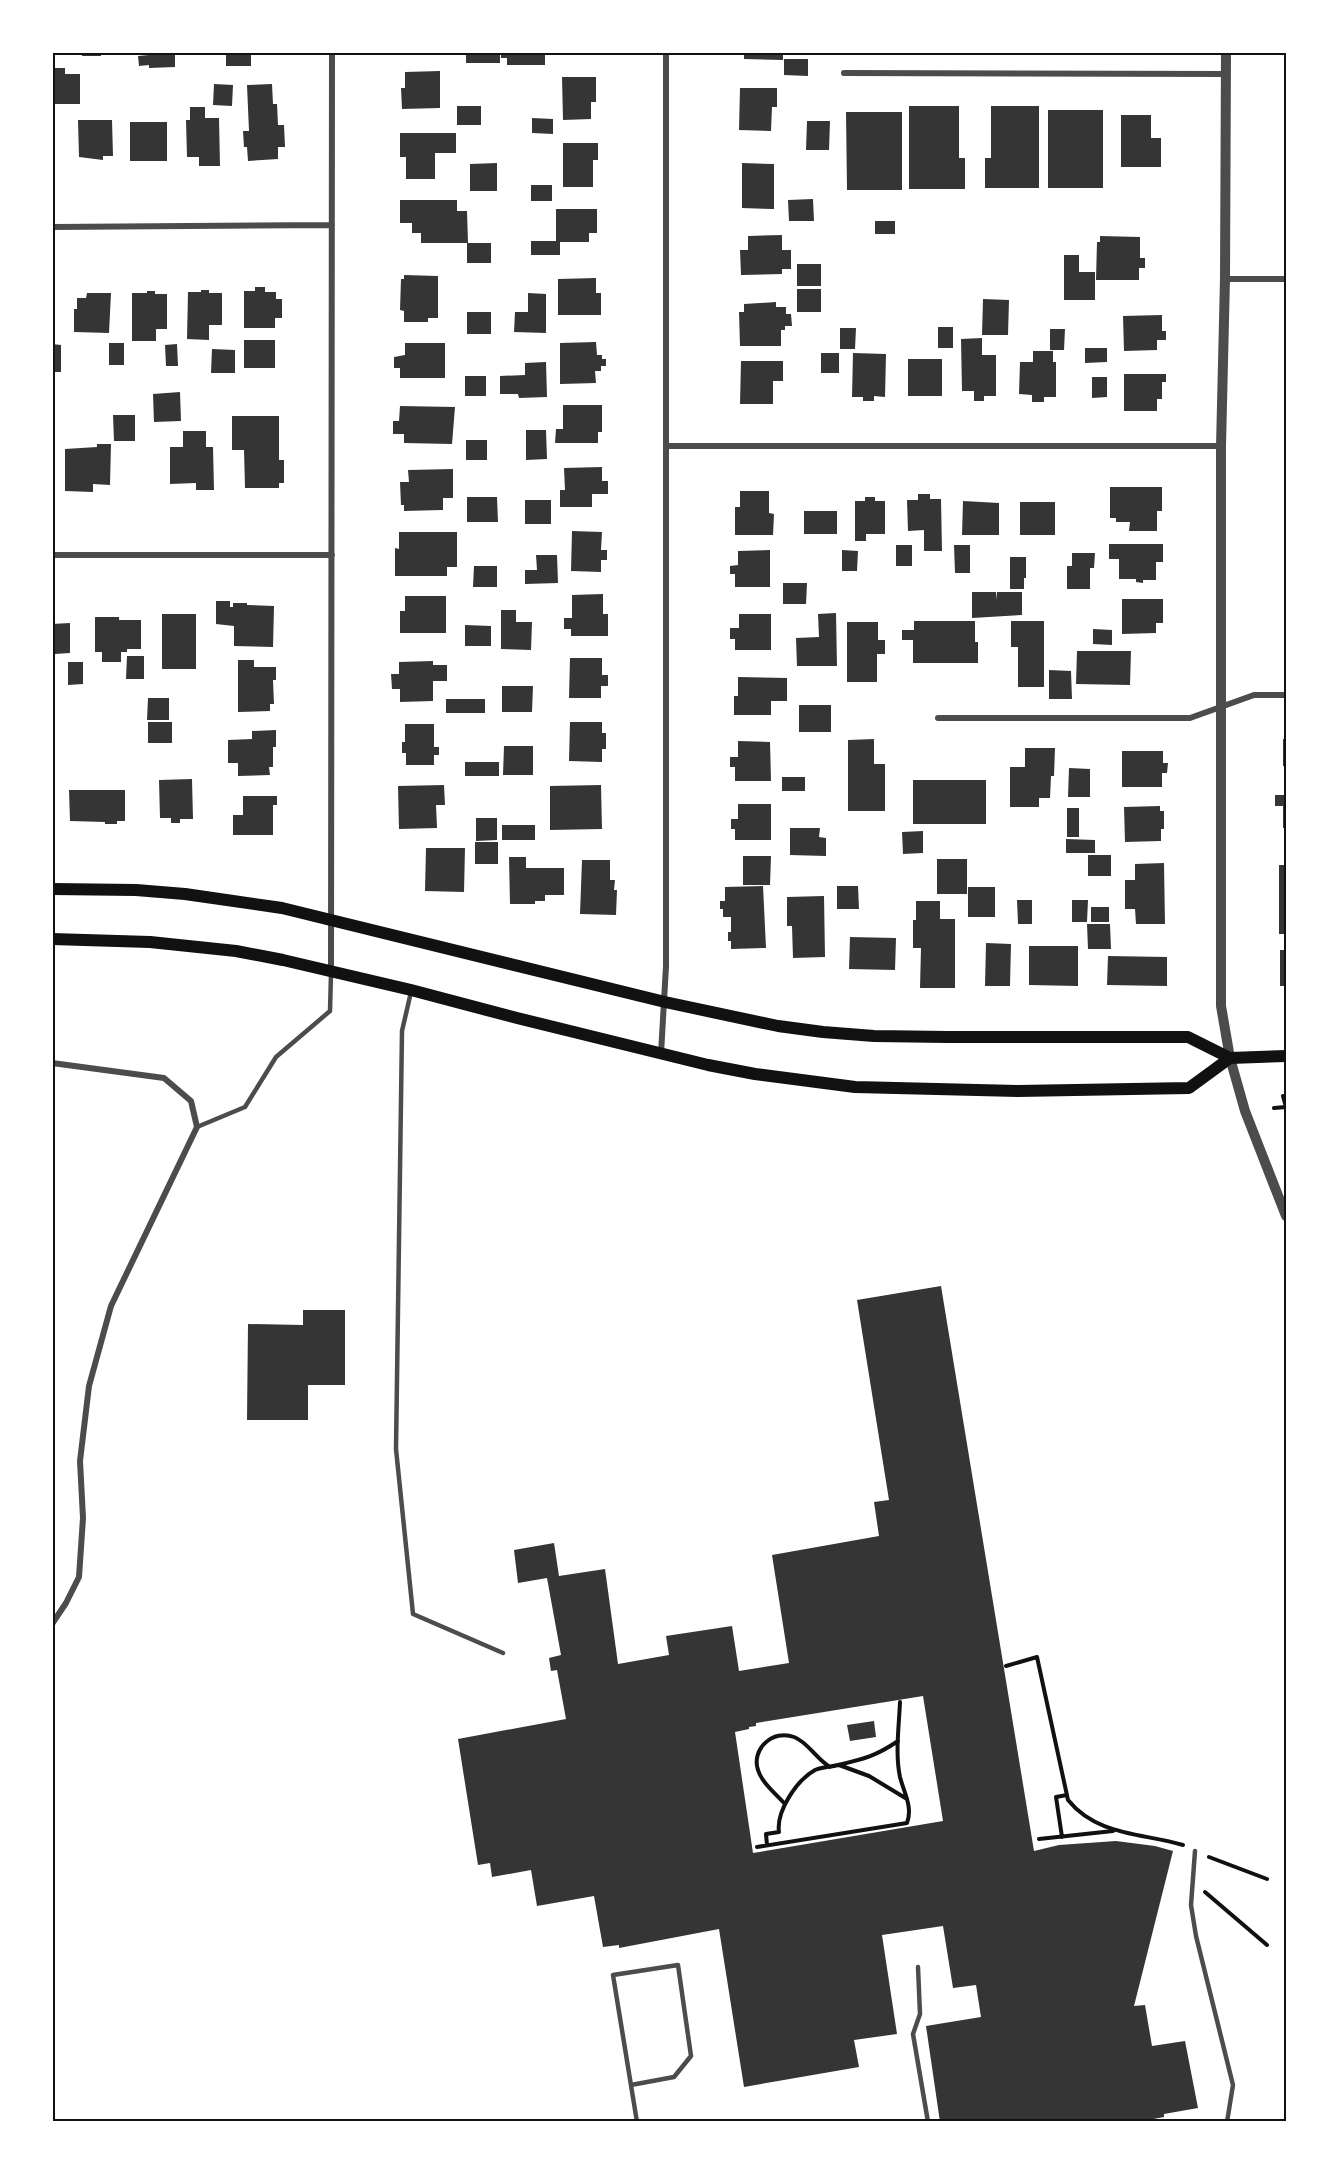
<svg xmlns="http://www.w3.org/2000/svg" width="1339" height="2174" viewBox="0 0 1339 2174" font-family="Commissioner,sans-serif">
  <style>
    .building { fill: #353535; fill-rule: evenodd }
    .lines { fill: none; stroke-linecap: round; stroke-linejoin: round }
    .path { stroke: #111; stroke-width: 4 }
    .service { stroke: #4c4c4c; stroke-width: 4.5 }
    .minor { stroke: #4c4c4c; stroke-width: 6 }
    .tertiary { stroke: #4c4c4c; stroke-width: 10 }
    .secondary { stroke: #111; stroke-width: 12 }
    .neatline { fill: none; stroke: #111; stroke-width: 2 }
  </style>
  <rect width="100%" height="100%" fill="#fff"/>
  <!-- building -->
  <path class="building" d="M82 52H101V56H82Z
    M149 52H175V67L149 68V65L139 66 138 56 149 55Z
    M226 52H251V66H226Z
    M466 52H500V63H466Z
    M501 52H545V65H507V58H501Z
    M744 52H783V60L744 59Z
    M784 59H808V76L784 75Z
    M52 68H65V74H80V104H52Z
    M440 71V108L402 109 401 88H405V72Z
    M562 77H596V102H591V119L563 120Z
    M214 84 233 85 232 106 213 105Z
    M272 84 273 104H277L278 125H284L285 147H278V159L248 161 247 147H244L243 131H249L247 85Z
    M740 88H777V107H772L771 131 739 130Z
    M457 106H481V125H457Z
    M909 106H959V158H965V189H909Z
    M991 106H1039V188H985V158H991Z
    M190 107H205V118H219L220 166H199V157H187L186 120H190Z
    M1048 110H1103V188H1048Z
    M846 112H902V190H847Z
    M1121 115H1151V138H1161V167H1121Z
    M532 118 553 119V134L532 133Z
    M78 120H112L113 156H103V160L79 157Z
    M807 121H830L829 150H806Z
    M130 122H167V161H130Z
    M400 133H456V153H435V179H406V157H400Z
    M563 143H598V160H593V187H563Z
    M497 163V191H470V164Z
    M742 163 774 164V209L742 208Z
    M531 185H552V201H531Z
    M813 199 814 221H789L788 200Z
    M400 200H457V211H467L468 243H491V263H467V243H421V233H412V223H400Z
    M556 209H597V233H589V242H560V255H531V241H556Z
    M875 221H895V234H875Z
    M782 235V250H791V269H782V274L741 275 740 250H748V236Z
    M1100 236 1140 237V258H1145V268H1139V280H1096L1097 242H1100Z
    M1064 255H1079V272H1095V300H1064Z
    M797 264H821V286H797Z
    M404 275 438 276V318H428V322H404V311L400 310 401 279H404Z
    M596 278V293H601V315H558V279Z
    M255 287H265V292H276V299H282V318H275V328H244V291H255Z
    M797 289H821V312H797Z
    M201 290H209V293H222V325H209V340L187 339 188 292H201Z
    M147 291H155V294H167V329H156V341H132V293H147Z
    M87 293H111L109 333 74 332V309H77V298H86Z
    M528 293 546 294V333L514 332 515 312H528Z
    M983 299 1009 300 1008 335H982Z
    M776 302V307H786V314H791L792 326H785V330H781V346H740L739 312H744V304Z
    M467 312H491V334H467Z
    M1162 315V331H1166V340H1157V350L1124 351 1123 316Z
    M938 327H953V348H938Z
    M840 328H856L855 349H840Z
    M1050 329H1065L1064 350H1050Z
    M982 338V355H996V396H984V401H974V391H962L961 339Z
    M244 340H275V368H244Z
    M596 342 597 355H602V359H606V366H601V371H595L596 383 560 384V343Z
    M109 343H124V365H109Z
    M405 343H445V378H400V368H394V357L405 355Z
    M52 344 61 345V372H52Z
    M177 344 178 366H166L165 345Z
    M1085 348H1107V362L1085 363Z
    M212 349 235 350V373H211Z
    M1033 351H1053V362H1056V397H1044V402H1032V395L1019 394 1020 362H1033Z
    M821 353H839V373H821Z
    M853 353 886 354 885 397 874 396V401H863V397H852Z
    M908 359H942V396H908Z
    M741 361H783V381H773V404H740Z
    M546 362 547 397 519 398 518 394H500V376L525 375V363Z
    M1124 374H1166V382H1162V399H1157V411H1124Z
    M465 376H486V396H465Z
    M1092 377H1107V397L1092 398Z
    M180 392 181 421 154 422 153 394Z
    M563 405H602V432H598V443H555L556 429H563Z
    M400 406 455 407 452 444 404 443V434H393V421H399Z
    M113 415H135V441H114Z
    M232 416H279V460H284V483H279V488H245L244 450H232Z
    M526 430H546L547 459 526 460Z
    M183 431H206V447H213L214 490H196V483L170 484V447H183Z
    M466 440H487V460H466Z
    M97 444H111L110 485 93 484V492L65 491V449L97 447Z
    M602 467V481H608V494H592V507H560V490H565L564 468Z
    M453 469V498H443V510L404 511V505H401L400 482H409L408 470Z
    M1110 487H1162V511H1157V531H1129L1130 522H1116V518H1110Z
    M740 491H769V513L774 514 773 535H735V507H740Z
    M918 494H930V499H941L942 551H924V530L908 531 907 500H918Z
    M467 497H497L498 522H467Z
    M865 497H875V501H885V534H866V541H855V501H865Z
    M525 500H551V524H525Z
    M963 501 999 503V535H962Z
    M1020 502H1055V535H1020Z
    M804 511H837V534H804Z
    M572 531 602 532 601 550H607V560H601V572L571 571Z
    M399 532H457V567H447V576H395V548L399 549Z
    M1109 544H1163V562H1156V580H1143V583L1136 582V579H1119V559H1109Z
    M896 545H912V566H896Z
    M954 545H970V573H955Z
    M770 550V587H735V574H730V566L738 565V551Z
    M842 550 858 551 857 571H842Z
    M1072 553H1095L1094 568H1090V589H1067V566H1072Z
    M536 555H557L558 583 525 584V570H537Z
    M1010 557H1026V578H1024V589H1010Z
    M474 566H497V587H473Z
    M783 583H807L806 604H783Z
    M972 592H996V600L997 592H1022V615L972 618Z
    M603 594V614H608V636H571V629H564V618H572V595Z
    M405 596H446V633H400V611H405Z
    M1122 599H1163V623H1156V633L1122 634Z
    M216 601H230V607H233V603H247V605L274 606 273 647 234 646V626L216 624Z
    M501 610H516V622H532L531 650 501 649Z
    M836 613 837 666H797L796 638 819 637 818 614Z
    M162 614H196V669H162Z
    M739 614H771V650H735V639H730V628H739Z
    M95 617H119V620H141V649H127V652H121V662H102V652H95Z
    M914 621H975V642H978V663H913V640H902V630H914Z
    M1011 621H1044V687H1018V647H1011Z
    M847 622H878V640H885V654H877V682H847Z
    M70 623V653L55 654V666H52V624Z
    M465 625 491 626V646H465Z
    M1093 629 1112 630V645L1093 644Z
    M1077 651H1131L1130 685 1076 684Z
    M127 656H144V679H126Z
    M570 658H602V675H608V686H601V698H569Z
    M238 660H254V667H276V680H273L274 704H270V711L238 712Z
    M433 661V665H447V681H433V701L400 702V689H392L391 674H399V662Z
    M68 662H83V684L68 685Z
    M1049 670 1071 671 1072 699H1049Z
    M738 677 787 678V701H771V715H734V696H738Z
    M502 686H533L532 712H502Z
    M148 698H169V720H147Z
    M446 699H485V713H446Z
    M799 705H831V732H799Z
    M148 722H172V743H148Z
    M570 722H602V733H606V749H602V762L569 761Z
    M405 724H434V747H439V755H434V765H406V753H402V742H405Z
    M276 730V747H273V767H269L270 775 238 776V763H228V740L252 739V731Z
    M874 739V764H885V811H848V740Z
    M1283 739H1286V766H1283Z
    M738 741 770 742 771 781H735V767H730V757H738Z
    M504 746H533V775H503Z
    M1025 748H1055L1054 776H1051L1050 798H1039V807H1010V767H1025Z
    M1122 751H1163V763H1168L1167 773H1162V787H1122Z
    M465 762H499V776H465Z
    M1069 768 1090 769V797H1068Z
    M782 777H805V791H782Z
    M192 779 193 819H180V823H171V818H160L159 780Z
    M913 780H986V824H913Z
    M1284 784H1286V828H1283V806H1275V795H1284Z
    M444 785 445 805H436L437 828 399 829 398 786Z
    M601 785 602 829 550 830V786Z
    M69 790H125V821H117V824H105V822L70 821Z
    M243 796H277V805H273V835H233V815H243Z
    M738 804H771V840H735V829H731V819H738Z
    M1160 806V811H1164V829H1161V841L1125 842 1124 807Z
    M1067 808H1079V837H1067Z
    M476 818H497V840L476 841Z
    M502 825H535V840H502Z
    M790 828H820L819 837 826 838V856L790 855Z
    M923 831V853L903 854 902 832Z
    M1066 839 1095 840V853H1066Z
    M475 842H498V864H475Z
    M426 848H465L464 892 425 891Z
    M1088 855H1111V876H1088Z
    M743 856H771L770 885H743Z
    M509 857H526V868H564V895H545V901H535V904H510Z
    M937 859H967V894H937Z
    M582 860H610V880H615L614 890H617L616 915 580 914Z
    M1164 863 1165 924H1136L1135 909H1125V880H1135V864Z
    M1279 865H1286V934H1279Z
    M763 886 766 948 731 949V941H728V932H731V917H723V909H720V901H725V887Z
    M837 886H858L859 909H837Z
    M968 887H995V917H968Z
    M824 896 825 957 793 958 792 926H787V897Z
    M1017 900H1032V924H1018Z
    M1072 900H1088L1087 922H1072Z
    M916 901H940V919H955V988H920L921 948H913V920H916Z
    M1091 907H1109V922H1091Z
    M1087 924H1110L1111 949H1088Z
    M850 937 896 938 895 970 849 969Z
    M986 943 1011 944 1010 986H985Z
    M1029 946H1078V986L1029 985Z
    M1280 950H1286V986H1280Z
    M1108 956 1167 957V986L1107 985Z
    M941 1286 1034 1851 1059 1845 1116 1841 1155 1846 1173 1851 1134 2006 1145 2005 1152 2046 1185 2041 1198 2108 1164 2114V2117L1138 2122H940L926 2026 981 2017 976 1985 953 1988 943 1926 882 1935 897 2034 854 2040 859 2067 744 2087 719 1929 619 1948V1945L603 1947 594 1896 537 1906 531 1870 492 1877 490 1863 478 1865 458 1739 566 1719 557 1670 551 1671 549 1658 561 1655 547 1578 518 1583 514 1550 554 1543 559 1576 605 1569 618 1664 669 1655 666 1636 732 1626 739 1671 789 1663 772 1555 879 1536 874 1502 889 1500 857 1300ZM923 1696 943 1821 753 1853 735 1732 749 1729V1727L756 1726V1723Z
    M303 1310H345V1385H308V1420H247L248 1324 303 1325Z
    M874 1721 876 1737 850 1741 847 1725Z"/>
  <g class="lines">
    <!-- path -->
    <path class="path" d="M1283 1096 1286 1107
      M1274 1108 1286 1107
      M1006 1666 1037 1657 1068 1800C1097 1836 1143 1833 1183 1845
      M839 1765 869 1776 907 1799
      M784 1803C776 1794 762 1783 758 1770 751 1749 773 1729 794 1737 808 1742 816 1759 830 1767
      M1062 1837 1056 1797 1067 1795
      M1039 1839 1113 1831
      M767 1845 766 1834 779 1832C776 1811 797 1780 815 1770 822 1767 831 1767 838 1765 864 1759 876 1756 898 1741
      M757 1847 907 1823C913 1807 904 1793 900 1777 895 1754 899 1726 900 1702
      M1209 1857 1267 1879
      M1205 1892 1267 1945"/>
    <!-- service -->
    <path class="service" d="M411 992 402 1031 396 1449 413 1614 503 1653
      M197 1127 245 1107 276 1057 330 1011 331 974
      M1195 1851 1191 1905 1196 1936 1233 2085 1227 2122
      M918 1967 920 2014 913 2034 928 2122
      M631 2085 674 2077 691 2056 678 1965 613 1975 637 2122"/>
    <!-- minor -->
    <path class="minor" d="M844 73 1226 74
      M52 227 332 225
      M1225 279H1286
      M666 446H1221
      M52 555H332
      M938 718H1190L1254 695H1286
      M331 970 332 52
      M661 1054 666 966V52
      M52 1063 164 1078 191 1101 197 1127 111 1306 89 1386 80 1461 83 1518 79 1577 66 1603 52 1624"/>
    <!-- tertiary -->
    <path class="tertiary" d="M1226 52 1225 279 1221 446V1006L1230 1058 1245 1111 1286 1216"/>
    <!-- secondary -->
    <path class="secondary" d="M52 889 136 890 185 894 282 908 665 1002 778 1026 823 1032 874 1036 948 1037H1188L1230 1058 1286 1056
      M52 939 150 942 236 951 283 960 411 990 517 1018 708 1065 755 1074 855 1087 1018 1091 1189 1088 1230 1058"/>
  </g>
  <!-- border -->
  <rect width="1339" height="2174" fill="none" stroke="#ffffff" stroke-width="108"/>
  <rect x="54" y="54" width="1231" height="2066" class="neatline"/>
</svg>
